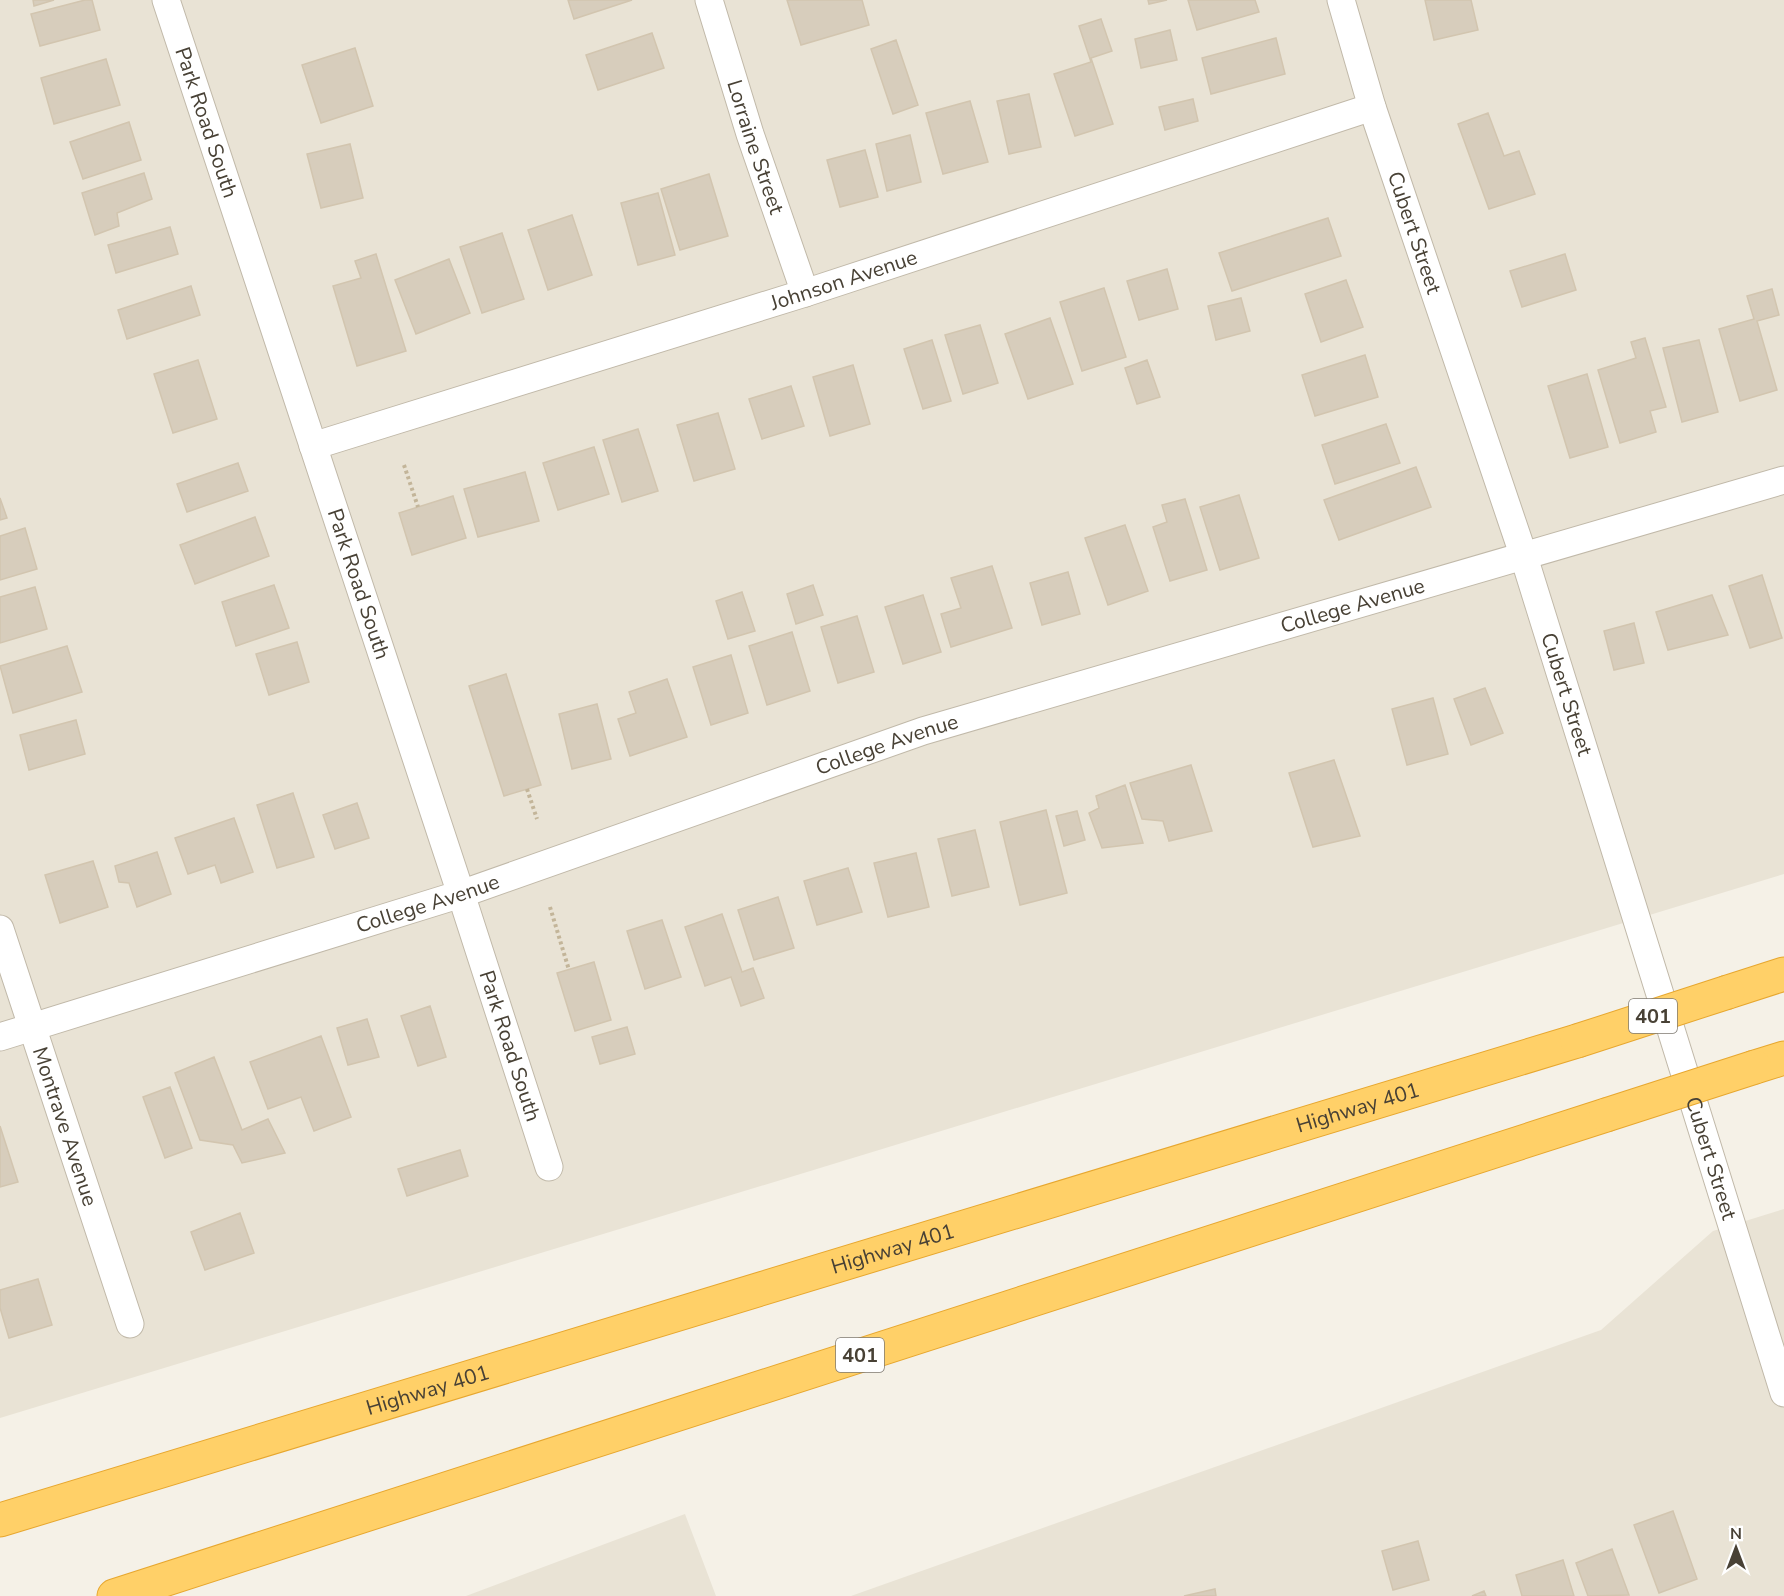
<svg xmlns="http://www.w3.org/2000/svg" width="1784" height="1596" viewBox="0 0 1784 1596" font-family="'Nunito Sans',sans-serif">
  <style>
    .residential { fill: #e9e3d5 }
    .building { fill: #d7cdbc; stroke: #d2c5af; stroke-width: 1.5 }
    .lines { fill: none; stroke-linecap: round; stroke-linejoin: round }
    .minor-casing { stroke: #c1b9a9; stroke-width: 29 }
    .motorway-casing { stroke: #e7a72f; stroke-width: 35 }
    .path { stroke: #c3b599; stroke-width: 4; stroke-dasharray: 3 3; stroke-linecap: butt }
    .minor { stroke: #fff; stroke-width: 27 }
    .motorway { stroke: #ffd068; stroke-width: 33 }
    .motorway-bridge-casing { stroke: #e7a72f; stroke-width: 35; stroke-linecap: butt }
    .motorway-bridge { stroke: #ffd068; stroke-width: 33 }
    .labels { text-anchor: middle; stroke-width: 5; stroke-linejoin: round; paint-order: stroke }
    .shield { fill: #fff; stroke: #7f7a72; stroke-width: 1.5 }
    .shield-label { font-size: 20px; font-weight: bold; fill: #484135 }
    .street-label { font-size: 21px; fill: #484135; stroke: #fff }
  </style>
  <rect width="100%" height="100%" fill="#f5f1e7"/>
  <!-- residential -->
  <path class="residential" d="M0 0H1784V874L0 1418Z
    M1784 1209V1596H851L1601 1330 1713 1231Z
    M685 1514 716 1596H466Z"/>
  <!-- building -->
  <path class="building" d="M33 0H54L34 6Z
    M85 0H92L100 30 40 46 31 14Z
    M568 0H632L574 19Z
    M787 0H862L869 25 801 45Z
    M1148 0H1167L1149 4Z
    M1188 0H1255L1259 12 1197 30Z
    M1425 0H1471L1478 30 1434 40Z
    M1101 19 1112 51 1091 58 1113 124 1075 136 1054 74 1091 62 1079 26Z
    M1170 30 1177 60 1141 68 1135 39Z
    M652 33 664 68 598 90 586 55Z
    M1276 38 1285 74 1211 94 1202 58Z
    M896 40 918 105 893 114 871 49Z
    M355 48 373 106 321 123 302 65Z
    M106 59 120 105 54 124 41 78Z
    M1029 94 1041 147 1009 154 997 101Z
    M1193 99 1198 121 1165 130 1159 107Z
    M970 101 988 162 943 174 926 113Z
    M1488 113 1504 156 1519 151 1535 194 1489 209 1458 124Z
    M129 122 141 160 83 179 70 142Z
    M910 135 921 182 887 191 876 144Z
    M350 144 363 198 321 208 307 154Z
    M865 150 878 197 840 207 827 160Z
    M144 173 152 199 117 213 119 226 95 235 82 193Z
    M709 174 728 236 680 250 661 189Z
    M658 193 675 255 638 265 621 203Z
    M572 215 592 275 548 290 528 230Z
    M1328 218 1341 256 1232 291 1219 253Z
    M170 227 178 254 116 273 108 245Z
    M502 233 524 299 482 313 460 247Z
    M376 254 406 351 357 366 333 286 361 278 355 261Z
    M1565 254 1576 290 1522 307 1510 271Z
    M449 259 470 313 416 334 395 280Z
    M1167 269 1178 309 1139 320 1127 281Z
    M1346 280 1363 327 1321 342 1305 294Z
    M191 286 200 315 127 339 118 310Z
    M1104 288 1126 357 1082 371 1060 302Z
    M1772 289 1779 315 1757 321 1777 390 1740 401 1719 329 1754 319 1747 296Z
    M1241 298 1250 331 1216 340 1208 306Z
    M1050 318 1073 384 1028 399 1005 334Z
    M980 325 998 383 963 394 945 335Z
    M1645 338 1666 407 1650 411 1656 432 1620 443 1598 370 1636 358 1631 342Z
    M932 340 951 401 923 409 904 349Z
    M1699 340 1718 412 1682 422 1663 348Z
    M1365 355 1378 397 1315 416 1302 375Z
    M198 360 217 419 173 433 154 374Z
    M1147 360 1160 397 1137 404 1125 368Z
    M853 365 870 424 830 436 813 377Z
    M1587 374 1608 447 1570 458 1548 386Z
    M791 386 804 426 762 439 749 399Z
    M718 413 735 469 694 481 677 425Z
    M1386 424 1400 463 1335 484 1322 445Z
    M638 429 658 491 622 502 603 440Z
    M594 447 609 494 558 510 543 463Z
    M238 463 248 491 187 512 177 484Z
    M1416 467 1431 507 1339 540 1324 500Z
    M525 472 539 521 478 537 464 489Z
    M1239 495 1259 558 1220 570 1200 507Z
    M453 496 466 538 412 555 399 513Z
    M0 498 7 518 0 520Z
    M1185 499 1207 570 1170 581 1153 527 1167 522 1162 505Z
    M255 517 269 556 195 584 180 545Z
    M1125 525 1148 591 1108 605 1085 538Z
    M25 528 37 569 0 580V536Z
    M992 566 1012 628 951 647 941 614 961 608 951 578Z
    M1068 572 1080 614 1042 625 1030 583Z
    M1762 575 1782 638 1750 648 1729 586Z
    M274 585 289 628 236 646 222 602Z
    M813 585 823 615 796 624 787 594Z
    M35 587 47 629 0 643V597Z
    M742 592 755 631 728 639 716 601Z
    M923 595 941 652 903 664 885 607Z
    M1712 595 1728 635 1668 650 1656 612Z
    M857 616 874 672 838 683 821 627Z
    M1634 623 1644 663 1614 670 1604 631Z
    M792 632 810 691 767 705 749 646Z
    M297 642 309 682 269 695 256 654Z
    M67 646 82 692 13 713 0 666Z
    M731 655 748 713 711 725 693 667Z
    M506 674 541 785 504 796 469 686Z
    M667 679 687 737 630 756 618 719 636 713 629 692Z
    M1485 688 1503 733 1471 745 1454 699Z
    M1433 698 1448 754 1407 765 1392 709Z
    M597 704 611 759 572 769 559 714Z
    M76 720 85 754 29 770 20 735Z
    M1334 760 1360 836 1313 847 1289 773Z
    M1191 765 1212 831 1169 841 1163 821 1142 819 1130 783Z
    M1125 785 1143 843 1102 848 1089 813 1099 808 1096 796Z
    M293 793 314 857 277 868 257 805Z
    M357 803 369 838 335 849 323 815Z
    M1046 810 1067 893 1020 905 1000 822Z
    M1077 811 1085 840 1064 846 1056 816Z
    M234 818 253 872 221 883 215 865 188 874 175 838Z
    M975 830 989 887 952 896 938 839Z
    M157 852 171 894 137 907 129 883 119 882 115 866Z
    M916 853 929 907 888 917 874 863Z
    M93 861 108 907 60 923 45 875Z
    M848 868 862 912 817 925 804 881Z
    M778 897 794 948 754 960 738 910Z
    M722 914 742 972 753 968 764 998 741 1006 731 977 705 986 685 927Z
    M662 920 681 977 645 989 627 931Z
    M594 962 611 1020 575 1031 557 973Z
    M430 1006 446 1057 418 1066 401 1016Z
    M367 1019 379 1057 348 1065 337 1028Z
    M627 1027 635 1054 600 1064 592 1037Z
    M321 1036 351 1117 314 1131 301 1097 268 1109 250 1062Z
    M214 1057 242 1130 268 1119 285 1153 242 1163 233 1145 200 1140 175 1073Z
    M170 1087 192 1148 165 1158 143 1097Z
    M0 1126 18 1182 0 1187Z
    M460 1150 468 1176 407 1196 398 1169Z
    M240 1213 254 1253 205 1270 191 1232Z
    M38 1279 52 1325 9 1338 0 1308V1290Z
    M1673 1511 1697 1579 1659 1593 1634 1525Z
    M1418 1541 1429 1580 1393 1590 1382 1551Z
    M1612 1549 1629 1595 1588 1596 1576 1563Z
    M1563 1560 1574 1596H1522L1516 1575Z
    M1215 1589 1216 1596H1184Z
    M1484 1591 1486 1596H1472Z"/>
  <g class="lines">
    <!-- minor casing -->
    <g class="minor-casing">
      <g id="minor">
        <path id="s1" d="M166 0 461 894 549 1167"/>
        <path id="s2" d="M709 0 750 134 805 293"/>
        <path id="s3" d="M1341 0 1372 107 1524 557 1784 1393"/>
        <path id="s4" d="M313 446 805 293 1372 107"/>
        <path id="s5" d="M0 929 130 1324"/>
        <path id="s6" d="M0 1037 461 894 923 731 1784 480"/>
      </g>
    </g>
    <!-- motorway casing -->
    <g class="motorway-casing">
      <g id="motorway">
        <path d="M1728 992 1784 974"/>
        <path d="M1755 1067 1784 1058"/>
        <path id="s7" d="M0 1520 1577 1041"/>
        <path d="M114 1596 1606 1115"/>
      </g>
    </g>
    <!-- path -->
    <path class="path" d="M404 465 418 507
      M527 789 537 819
      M550 907 569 970"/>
    <!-- minor -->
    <use href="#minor" class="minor"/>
    <!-- motorway -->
    <use href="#motorway" class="motorway"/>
    <!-- motorway-bridge casing -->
    <g class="motorway-bridge-casing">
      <path id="motorway-bridge" d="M1577 1041 1728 992
        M1606 1115 1755 1067"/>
    </g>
    <!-- motorway-bridge -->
    <use href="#motorway-bridge" class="motorway-bridge"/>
  </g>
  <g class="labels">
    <!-- shield labels -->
    <g class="shield">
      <rect x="1629" y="999" width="48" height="34" rx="4.5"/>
      <rect x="836" y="1338" width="48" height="34" rx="4.5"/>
    </g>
    <g class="shield-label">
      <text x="1653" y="1023">401</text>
      <text x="860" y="1362">401</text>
    </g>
    <!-- street labels -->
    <g class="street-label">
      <text dy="7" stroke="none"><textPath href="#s1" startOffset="129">Park Road South</textPath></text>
      <text dy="7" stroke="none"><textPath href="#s2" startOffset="154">Lorraine Street</textPath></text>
      <text dy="7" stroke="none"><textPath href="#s3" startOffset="244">Cubert Street</textPath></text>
      <text dy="7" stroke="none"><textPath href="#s4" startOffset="556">Johnson Avenue</textPath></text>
      <text dy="7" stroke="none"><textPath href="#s1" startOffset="615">Park Road South</textPath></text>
      <text dy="7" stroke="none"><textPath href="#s6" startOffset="1420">College Avenue</textPath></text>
      <text dy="7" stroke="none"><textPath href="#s3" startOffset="730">Cubert Street</textPath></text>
      <text dy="7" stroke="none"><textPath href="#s6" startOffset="934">College Avenue</textPath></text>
      <text dy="7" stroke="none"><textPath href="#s6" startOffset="448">College Avenue</textPath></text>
      <text dy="7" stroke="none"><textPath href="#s1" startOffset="1101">Park Road South</textPath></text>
      <text dy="7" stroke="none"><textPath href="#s7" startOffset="1419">Highway 401</textPath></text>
      <text dy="7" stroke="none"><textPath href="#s5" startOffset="208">Montrave Avenue</textPath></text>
      <text dy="7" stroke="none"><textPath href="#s3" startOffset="1216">Cubert Street</textPath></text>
      <text dy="7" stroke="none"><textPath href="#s7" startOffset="933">Highway 401</textPath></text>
      <text dy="7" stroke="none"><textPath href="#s7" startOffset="447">Highway 401</textPath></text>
    </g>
  </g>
  <!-- north arrow -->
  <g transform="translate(1736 1548)" stroke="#ffffff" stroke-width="4.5" paint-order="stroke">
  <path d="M0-4.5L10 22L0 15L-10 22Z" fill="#484135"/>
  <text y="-9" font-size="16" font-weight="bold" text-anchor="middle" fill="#484135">N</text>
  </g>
</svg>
